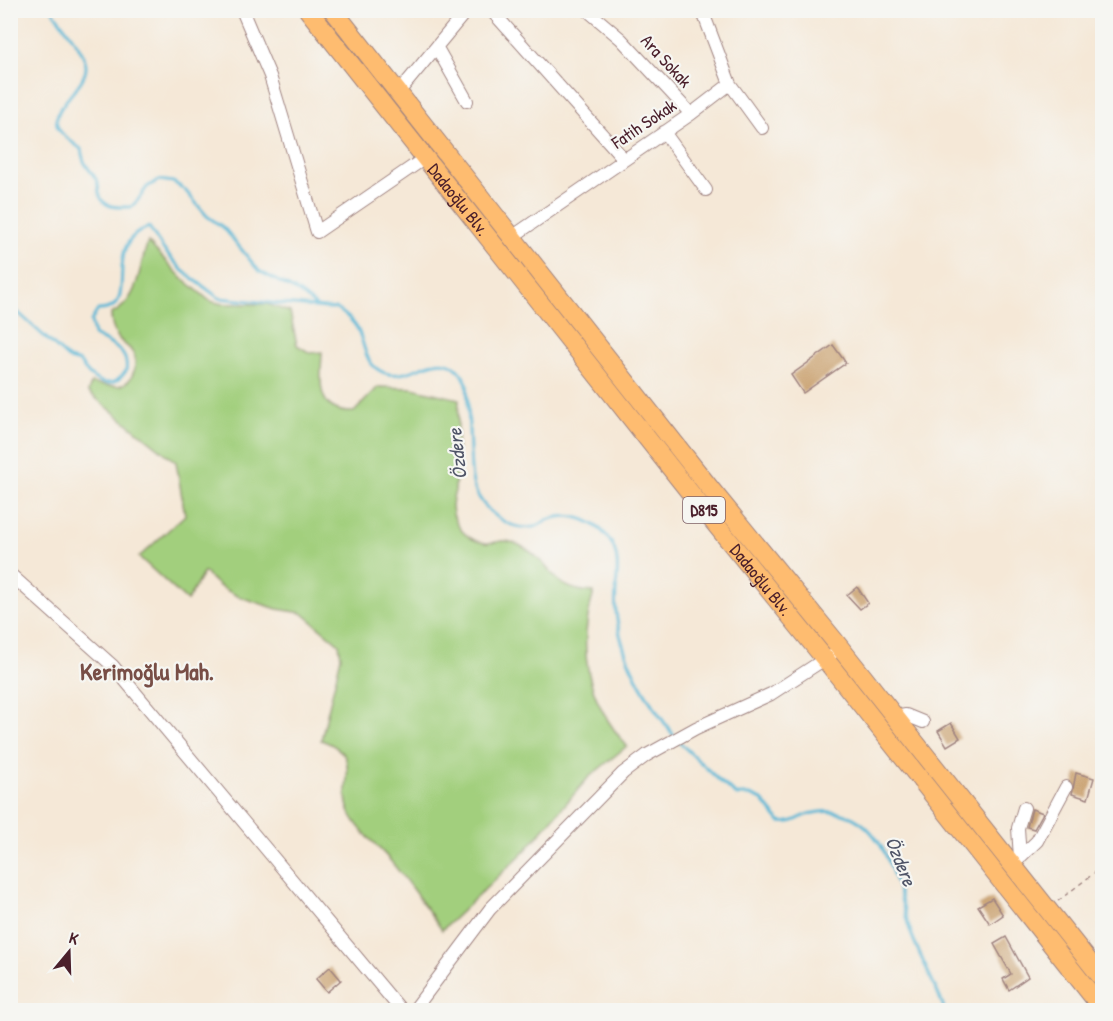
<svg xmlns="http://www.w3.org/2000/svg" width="1113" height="1021" viewBox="0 0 1113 1021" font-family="'Patrick Hand',sans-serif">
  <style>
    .green { fill: #a2cf7d; stroke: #767754; stroke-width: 1.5 }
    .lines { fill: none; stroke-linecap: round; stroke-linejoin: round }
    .stream { stroke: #58b7d6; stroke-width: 3 }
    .building { fill: #cca677 }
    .minor-casing { stroke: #a08481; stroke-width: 14 }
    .highway-casing { stroke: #a08481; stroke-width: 20 }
    .path { stroke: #a08481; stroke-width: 1.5; stroke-dasharray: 4.5 4.5; stroke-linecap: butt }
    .minor { stroke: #fff; stroke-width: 12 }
    .highway { stroke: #febc70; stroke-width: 18 }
    .labels { text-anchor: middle; stroke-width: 4.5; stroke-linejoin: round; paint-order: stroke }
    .shield { fill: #f6f6f2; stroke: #7e6067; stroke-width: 1.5 }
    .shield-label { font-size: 16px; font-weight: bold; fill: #4a1f2b }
    .street-label { font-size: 18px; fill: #4a1f2b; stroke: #f6f6f2 }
    .water-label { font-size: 20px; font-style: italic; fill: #4f5467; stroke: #f6f6f2 }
    .district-label { font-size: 24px; font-weight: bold; fill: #784e46; stroke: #f6f6f2 }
  </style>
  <rect width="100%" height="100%" fill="#f6f6f2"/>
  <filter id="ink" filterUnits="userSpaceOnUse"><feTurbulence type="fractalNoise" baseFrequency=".0167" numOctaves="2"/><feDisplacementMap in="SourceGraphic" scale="12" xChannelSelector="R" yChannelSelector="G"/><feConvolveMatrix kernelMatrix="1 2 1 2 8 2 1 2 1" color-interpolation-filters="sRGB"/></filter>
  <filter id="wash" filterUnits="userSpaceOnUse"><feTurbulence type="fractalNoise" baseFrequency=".008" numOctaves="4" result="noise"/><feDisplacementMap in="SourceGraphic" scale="24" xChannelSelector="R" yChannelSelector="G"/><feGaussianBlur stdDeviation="1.35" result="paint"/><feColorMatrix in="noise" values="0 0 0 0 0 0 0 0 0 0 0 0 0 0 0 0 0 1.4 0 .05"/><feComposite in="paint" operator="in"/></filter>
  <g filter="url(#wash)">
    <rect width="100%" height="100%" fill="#f5e8d7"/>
    <!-- green -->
    <path class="green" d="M148 242 181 277 210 301 222 304H267L290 312 297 345 310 353 322 352C321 379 314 414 354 412L378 387 412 388 459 399 455 491C446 514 460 539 485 543 492 544 497 541 504 541 511 541 520 545 526 549 554 565 550 591 594 592 576 650 587 700 627 746L588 778 524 852 442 930C425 906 408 882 389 859 377 845 358 830 350 813 336 782 367 756 321 740L341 657 339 644 302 613 277 609 237 596 219 586 204 572 187 601 139 557 185 515 176 462 88 392 91 383C109 386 128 392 134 371 136 365 136 358 133 353 130 348 127 346 123 343 114 335 111 325 111 314 140 301 138 268 148 242Z"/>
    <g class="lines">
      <!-- stream -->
      <path class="stream" d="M52 10C62 24 85 50 86 66 87 88 44 110 60 131 65 138 75 144 81 149 84 167 87 165 96 179 99 184 98 187 99 193 103 209 117 207 131 207L138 200 147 187 159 180 173 182 184 189 207 216 224 228 259 271 300 293 316 306
        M10 305 69 359 80 362C90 380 111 394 126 371 130 350 109 344 94 335L91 321 98 310C145 310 97 245 149 227L164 250 183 271 219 298 337 309C345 314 352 320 357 328 366 345 363 365 385 373 415 383 444 337 467 383 468 406 469 428 470 451 471 463 470 475 474 487 482 509 508 532 534 527 539 526 544 521 550 519 573 511 600 522 612 544 623 565 613 589 616 611 620 658 647 700 675 737
        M679 742 722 783 737 795H750L762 800 780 822C791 824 797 819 806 815 818 811 831 810 843 814 890 827 897 893 911 933 920 957 933 981 943 1005L944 1010"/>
    </g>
    <g id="blocks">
      <!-- building -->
      <path class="building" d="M833 345 846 363 803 393 791 375Z
        M857 587 868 603 860 609 847 595Z
        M951 723 960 738 947 746 938 731Z
        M1076 773 1094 778 1088 799 1072 794Z
        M1032 809 1043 813 1034 829 1027 827Z
        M992 898 1003 915 990 924 978 906Z
        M1006 937 1028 977 1009 990 1003 979 1011 974 994 944Z
        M330 967 341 980 327 992 316 979Z"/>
    </g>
  </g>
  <g filter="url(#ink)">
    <use href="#blocks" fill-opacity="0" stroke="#a08481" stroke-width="1.5"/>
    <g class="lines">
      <!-- minor casing -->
      <g class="minor-casing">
        <path id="minor" d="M242 10 270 76 317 232 425 158
          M491 10 624 159
          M587 10 621 39 691 114
          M437 48 467 101
          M730 84 762 128
          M398 93 467 10
          M664 132 706 190
          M512 237 691 114 730 84 702 10
          M10 574 113 666 401 1010
          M895 717 906 715 923 722
          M1020 858 1018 828 1024 808
          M1012 865 1037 841 1066 787
          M414 1010 490 909 623 773 647 755 696 728 771 694 831 655"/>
      </g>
      <!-- highway casing -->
      <g class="highway-casing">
        <g id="highway">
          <path id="s1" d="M308 10 696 500 825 659 1102 1008"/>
          <path d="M333 10 713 492 834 640 1102 978"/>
        </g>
      </g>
      <!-- path -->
      <path class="path" d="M1058 901 1102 867"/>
      <!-- minor -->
      <use href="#minor" class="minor"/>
      <!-- highway -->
      <use href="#highway" class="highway"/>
    </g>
  </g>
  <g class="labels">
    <!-- shield labels -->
    <rect class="shield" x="683" y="497" width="42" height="26" rx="4.5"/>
    <g class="shield-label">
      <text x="704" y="516">D815</text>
    </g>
    <!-- street labels -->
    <g class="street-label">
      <text transform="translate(666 61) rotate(47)" y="6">Ara Sokak</text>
      <text transform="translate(644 124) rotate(-34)" y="6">Fatih Sokak</text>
      <text dy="6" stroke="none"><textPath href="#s1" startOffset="242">Dadaoğlu Blv.</textPath></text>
      <text dy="6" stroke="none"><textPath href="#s1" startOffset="728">Dadaoğlu Blv.</textPath></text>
    </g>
    <!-- water labels -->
    <g class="water-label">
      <text transform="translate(457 454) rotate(-96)" y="7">Özdere</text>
      <text transform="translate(901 861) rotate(68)" y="7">Özdere</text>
    </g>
    <!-- district labels -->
    <g class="district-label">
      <text x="147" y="680">Kerimoğlu Mah.</text>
    </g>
  </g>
  <!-- margin -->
  <rect width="1113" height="1021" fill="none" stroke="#f6f6f2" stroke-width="36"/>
  <!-- north arrow -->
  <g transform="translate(69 952) rotate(19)" stroke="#f6f6f2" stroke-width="4.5" paint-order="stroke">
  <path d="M0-4.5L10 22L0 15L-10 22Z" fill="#4a1f2b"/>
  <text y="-9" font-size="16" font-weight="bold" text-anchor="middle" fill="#4a1f2b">K</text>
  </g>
</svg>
